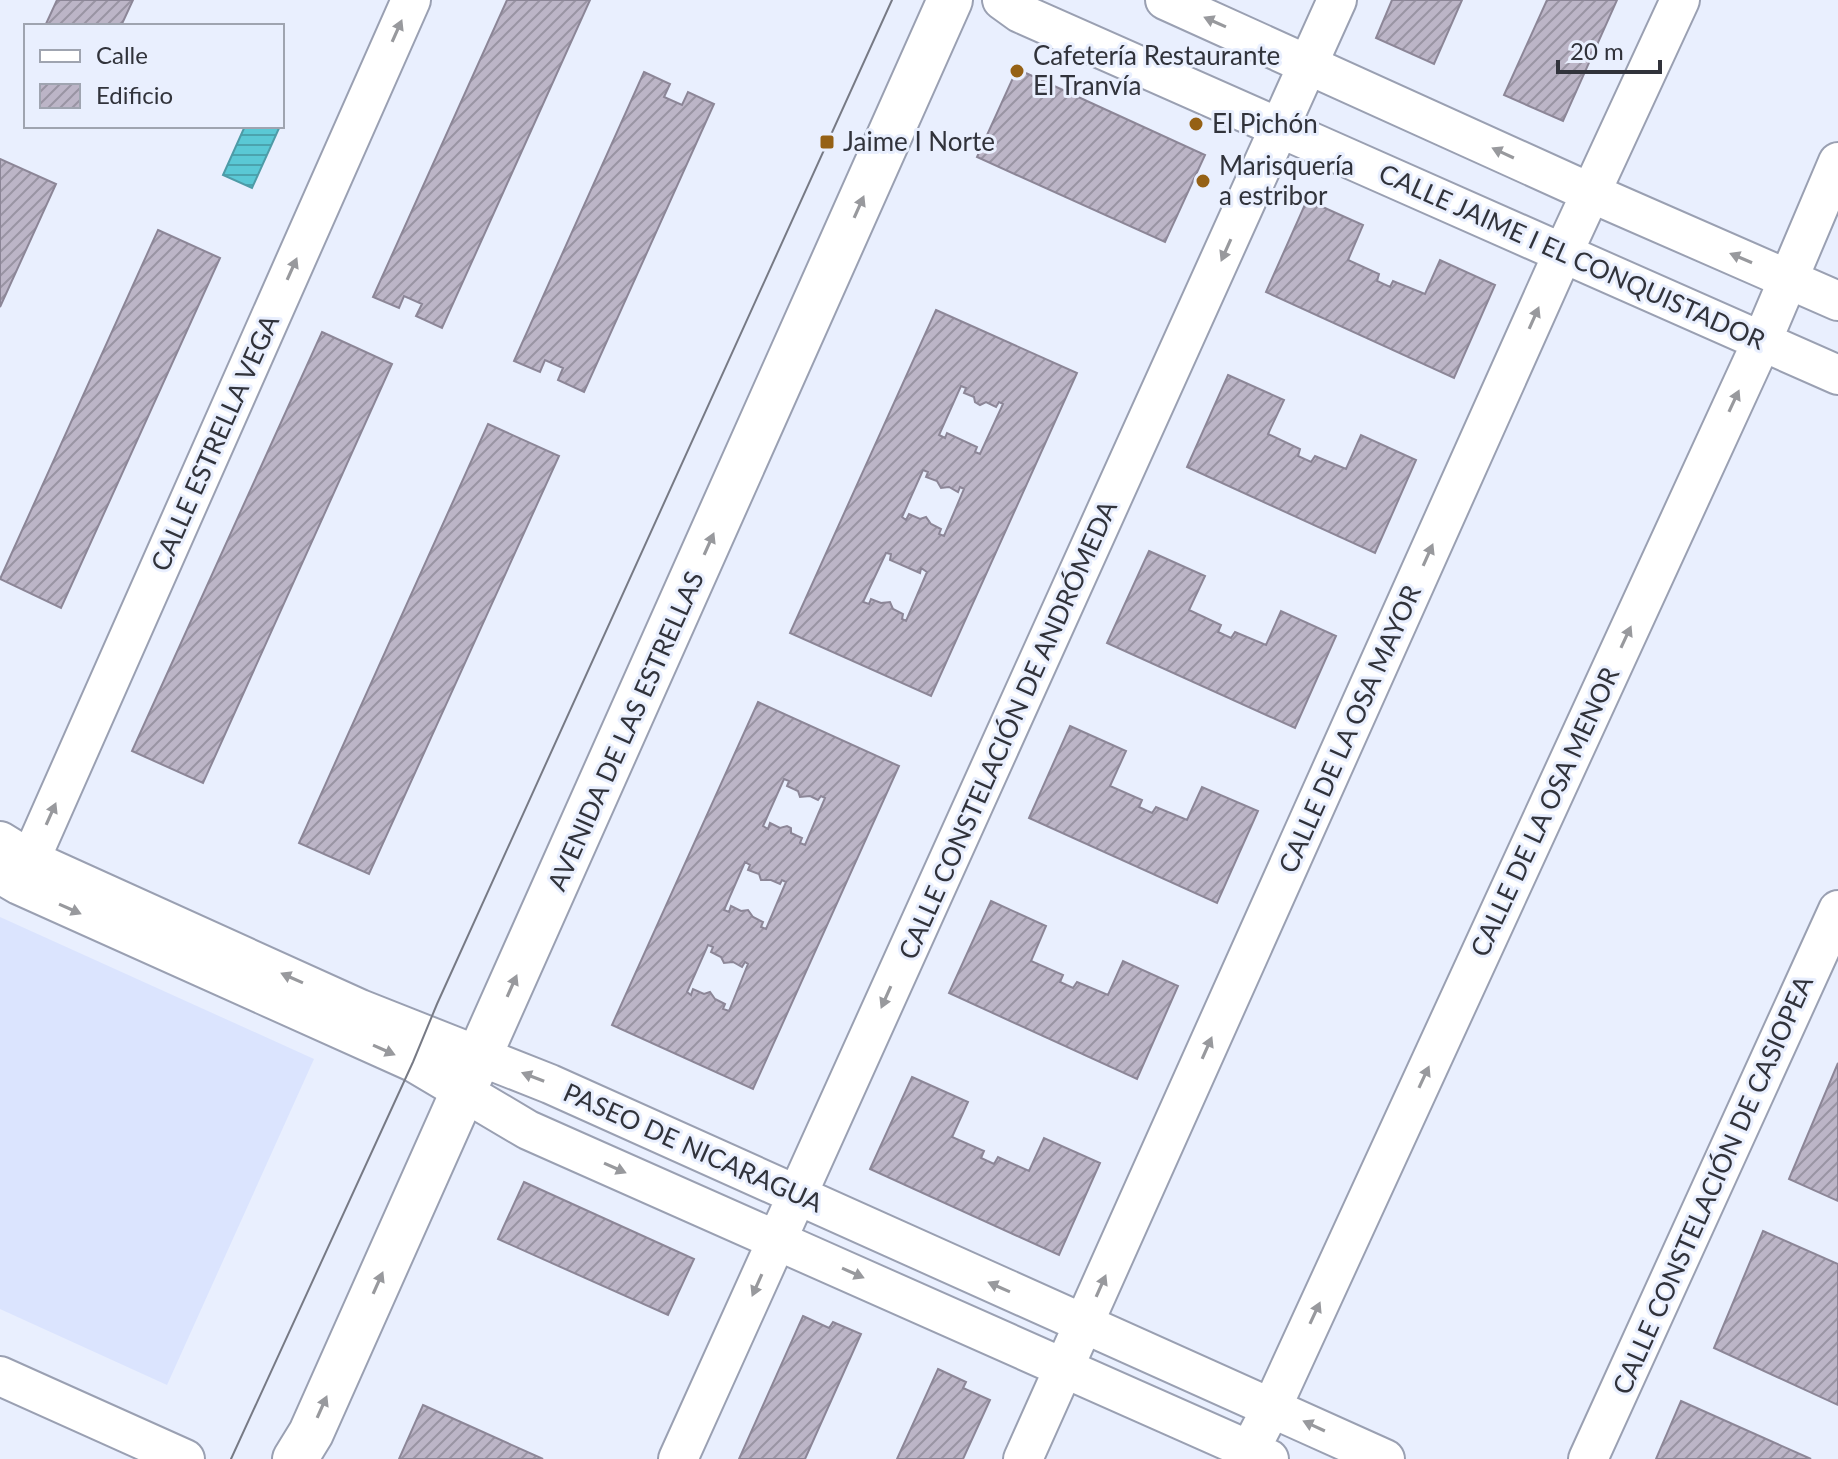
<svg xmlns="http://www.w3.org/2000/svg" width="1838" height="1459" viewBox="0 0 1838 1459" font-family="Lato,sans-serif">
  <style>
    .built { fill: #dbe4fe }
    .water { fill: url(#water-rules); stroke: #4e9ba7; stroke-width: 2 }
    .building { fill: url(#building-hatch); stroke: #8c8697; stroke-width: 2; fill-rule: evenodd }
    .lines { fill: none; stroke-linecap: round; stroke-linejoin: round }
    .minor-casing { stroke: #9aa0b2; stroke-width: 42 }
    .tertiary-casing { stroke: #9aa0b2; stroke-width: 48 }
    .minor { stroke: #fff; stroke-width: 38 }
    .tertiary { stroke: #fff; stroke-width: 44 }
    .tram { stroke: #777a85; stroke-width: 2 }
    .oneway { fill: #98999d }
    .poi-dot { fill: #956115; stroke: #e9effe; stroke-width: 3 }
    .labels { text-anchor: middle; stroke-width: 6; stroke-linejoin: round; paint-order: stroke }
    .poi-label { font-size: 26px; fill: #31333b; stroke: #e9effe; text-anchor: start }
    .street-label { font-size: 26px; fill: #31333b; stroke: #e9effe }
  </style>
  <defs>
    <pattern id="water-rules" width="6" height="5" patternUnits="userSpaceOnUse" patternTransform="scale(2)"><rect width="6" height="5" fill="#5ac8d5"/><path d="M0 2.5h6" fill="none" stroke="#4ba3ae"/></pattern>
    <pattern id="building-hatch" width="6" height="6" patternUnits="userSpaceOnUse" patternTransform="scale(2)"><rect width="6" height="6" fill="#bcb5c7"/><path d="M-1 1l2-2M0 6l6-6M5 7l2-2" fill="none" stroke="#9994a3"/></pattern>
  </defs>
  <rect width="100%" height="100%" fill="#e9effe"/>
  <!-- built -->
  <path class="built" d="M0 917 314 1059 167 1385 0 1309Z"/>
  <!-- water -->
  <path class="water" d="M245 126H280L252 188 223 175Z"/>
  <!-- building -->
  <path class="building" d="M57 0H133L121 26H45Z
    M507 0H590L442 328 416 316 422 304 404 296 399 308 373 297Z
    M1392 0H1462L1434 64 1376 38Z
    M1547 0H1617L1563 121 1504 95Z
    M1017 69 1205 155 1165 242 977 157Z
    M644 72 670 84 664 97 682 105 688 92 714 104 584 392 558 380 563 368 545 360 540 372 514 361Z
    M0 159 56 184 0 307Z
    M1307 200 1363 225 1348 260 1379 274 1377 281 1390 287 1393 281 1425 294 1440 260 1495 285 1454 378 1266 292Z
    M158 230 220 258 61 608 0 579Z
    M936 310 1077 373 931 696 790 633ZM961 386 966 388 964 393 974 397 975 402 980 405 986 402 996 407 999 402 1003 404 980 454 975 452 977 447 947 433 945 438 939 435ZM923 470 928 472 926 477 937 481 941 488 949 487 958 492 960 487 964 489 944 536 939 534 941 529 931 524 926 517 920 519 909 514 906 520 902 517ZM886 553 891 554 890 560 920 573 921 568 927 572 906 621 902 619 903 614 893 609 890 602 881 603 871 599 869 604 863 602Z
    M322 332 392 364 203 783 132 751Z
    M1228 375 1284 400 1268 434 1300 449 1298 456 1311 462 1315 456 1346 469 1361 435 1416 460 1375 553 1187 467Z
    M488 424 559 456 369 874 299 843Z
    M1149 551 1205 576 1189 610 1221 625 1218 632 1231 638 1235 632 1266 645 1281 611 1336 636 1295 728 1107 643Z
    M758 702 899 766 753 1089 612 1025ZM784 779 789 781 787 786 798 791 800 797 810 796 818 800 821 796 825 798 805 845 800 843 802 838 791 833V828L787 826 780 828 770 823 768 829 763 826ZM745 862 750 865 748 870 759 874 761 880H771L780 884 782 880 786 882 766 929 761 927 763 922 753 917 748 910 741 911 731 906 729 912 724 910ZM708 945 713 947 711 952 721 957 724 963 733 962 742 967 745 962 748 964 729 1011 723 1009 725 1004 715 999 710 992 704 994 693 989 691 995 687 992Z
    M1070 726 1126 751 1110 786 1142 800 1139 807 1152 813 1156 807 1187 820 1202 787 1258 811 1217 903 1029 818Z
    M991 901 1046 926 1031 961 1063 975 1060 982 1073 988 1077 982 1108 995 1123 961 1178 986 1137 1079 949 993Z
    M1838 1063V1201L1789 1179Z
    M912 1077 968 1102 952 1137 984 1151 981 1158 994 1164 998 1157 1029 1171 1044 1138 1100 1163 1059 1255 870 1169Z
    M524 1182 694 1259 668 1315 498 1239Z
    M1763 1231 1838 1264V1405L1714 1348Z
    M803 1316 829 1328 833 1322 861 1334 805 1459H739Z
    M938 1369 966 1382 963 1388 990 1400 963 1459H897Z
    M1681 1401 1811 1459H1656Z
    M423 1405 543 1459H399Z"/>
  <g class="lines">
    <!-- minor casing -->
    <g class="minor-casing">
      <path id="minor" d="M1002 0 1020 13 1838 375
        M1165 0 1591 193 1838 301
        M0 841 31 860 360 1009 550 1084 1385 1459
        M0 874 19 885 413 1062 528 1130 1269 1459
        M20 883 411 0
        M0 1376 185 1459
        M678 1459 1337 0
        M1023 1459 1563 253 1680 0
        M1245 1459 1272 1407 1762 341 1838 162
        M1588 1459 1838 910"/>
    </g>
    <!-- tertiary casing -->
    <g class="tertiary-casing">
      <path id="tertiary" d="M295 1459 311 1433 950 0"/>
    </g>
    <!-- minor -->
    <use href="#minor" class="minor"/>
    <!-- tertiary -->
    <use href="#tertiary" class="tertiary"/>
    <!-- tram -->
    <path class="tram" d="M231 1459 413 1062 437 1004 892 0"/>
  </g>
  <!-- one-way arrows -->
  <defs><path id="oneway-solid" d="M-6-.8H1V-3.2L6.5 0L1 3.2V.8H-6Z" transform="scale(2)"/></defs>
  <g class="oneway">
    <use href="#oneway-solid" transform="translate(1215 22) rotate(-156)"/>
    <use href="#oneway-solid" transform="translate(397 31) rotate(-66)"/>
    <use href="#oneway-solid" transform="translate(1503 153) rotate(-155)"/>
    <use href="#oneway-solid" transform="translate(859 207) rotate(-66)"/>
    <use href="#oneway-solid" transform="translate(1226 250) rotate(114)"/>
    <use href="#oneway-solid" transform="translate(1741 258) rotate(-157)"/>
    <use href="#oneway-solid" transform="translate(292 269) rotate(-66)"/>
    <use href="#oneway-solid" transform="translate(1534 318) rotate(-66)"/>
    <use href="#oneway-solid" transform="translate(1734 401) rotate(-65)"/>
    <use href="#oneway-solid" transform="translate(709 544) rotate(-66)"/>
    <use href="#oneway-solid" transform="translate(1428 555) rotate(-66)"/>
    <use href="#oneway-solid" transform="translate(1626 637) rotate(-65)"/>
    <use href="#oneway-solid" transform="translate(51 814) rotate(-66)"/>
    <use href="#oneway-solid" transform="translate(70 909) rotate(24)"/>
    <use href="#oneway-solid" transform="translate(292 978) rotate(-156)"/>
    <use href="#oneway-solid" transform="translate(512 986) rotate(-66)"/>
    <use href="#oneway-solid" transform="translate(886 997) rotate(114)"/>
    <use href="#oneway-solid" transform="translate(1207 1048) rotate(-66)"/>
    <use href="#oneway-solid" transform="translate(384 1050) rotate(24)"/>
    <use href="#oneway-solid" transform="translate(533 1077) rotate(-159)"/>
    <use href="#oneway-solid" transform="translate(1424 1077) rotate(-65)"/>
    <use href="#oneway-solid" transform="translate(615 1168) rotate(24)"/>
    <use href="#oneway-solid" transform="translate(853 1273) rotate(24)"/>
    <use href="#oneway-solid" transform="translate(378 1283) rotate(-66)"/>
    <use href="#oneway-solid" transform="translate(757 1285) rotate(114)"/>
    <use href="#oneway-solid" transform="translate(1101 1286) rotate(-66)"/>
    <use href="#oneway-solid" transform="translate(999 1287) rotate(-156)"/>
    <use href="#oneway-solid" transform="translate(1315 1313) rotate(-65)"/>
    <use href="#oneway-solid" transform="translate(322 1407) rotate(-66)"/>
    <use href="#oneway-solid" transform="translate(1314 1426) rotate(-155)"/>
  </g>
  <!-- markers -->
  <g class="poi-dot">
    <circle cx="1017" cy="71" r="8"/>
    <circle cx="1196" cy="124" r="8"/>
    <rect x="819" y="134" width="16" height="16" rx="4"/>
    <circle cx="1203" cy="181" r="8"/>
  </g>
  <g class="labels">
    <!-- poi labels -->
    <g class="poi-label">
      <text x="1033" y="65">Cafetería Restaurante<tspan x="1033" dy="30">El Tranvía</tspan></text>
      <text x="1212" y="133">El Pichón</text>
      <text x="843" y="151">Jaime I Norte</text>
      <text x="1219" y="175">Marisquería<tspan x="1219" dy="30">a estribor</tspan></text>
    </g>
    <!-- street labels -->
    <g class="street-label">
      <text transform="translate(1572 257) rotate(24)" y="9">CALLE JAIME I EL CONQUISTADOR</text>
      <text transform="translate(215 443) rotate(-66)" y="9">CALLE ESTRELLA VEGA</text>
      <text transform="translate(1350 729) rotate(-66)" y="9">CALLE DE LA OSA MAYOR</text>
      <text transform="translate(1008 730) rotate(-66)" y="9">CALLE CONSTELACIÓN DE ANDRÓMEDA</text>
      <text transform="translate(626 731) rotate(-66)" y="9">AVENIDA DE LAS ESTRELLAS</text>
      <text transform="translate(1545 812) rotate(-65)" y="9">CALLE DE LA OSA MENOR</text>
      <text transform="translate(693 1148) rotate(24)" y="9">PASEO DE NICARAGUA</text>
      <text transform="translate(1713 1185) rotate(-66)" y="9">CALLE CONSTELACIÓN DE CASIOPEA</text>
    </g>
  </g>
  <!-- legend -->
  <rect x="24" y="24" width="260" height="104" fill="#e9effe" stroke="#9fa4b0" stroke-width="2"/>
  <rect x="40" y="50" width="40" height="12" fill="#ffffff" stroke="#9fa4b0" stroke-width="2"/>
  <text x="96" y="64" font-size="24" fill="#31333b">Calle</text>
  <rect x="40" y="84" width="40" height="24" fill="url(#building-hatch)" stroke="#9fa4b0" stroke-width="2"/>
  <text x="96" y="104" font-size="24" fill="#31333b">Edificio</text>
  <!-- scale -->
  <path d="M1558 60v12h102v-12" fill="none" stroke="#31333b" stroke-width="4"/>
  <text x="1570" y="60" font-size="24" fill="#31333b" stroke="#e9effe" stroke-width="6" paint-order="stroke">20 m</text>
</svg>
